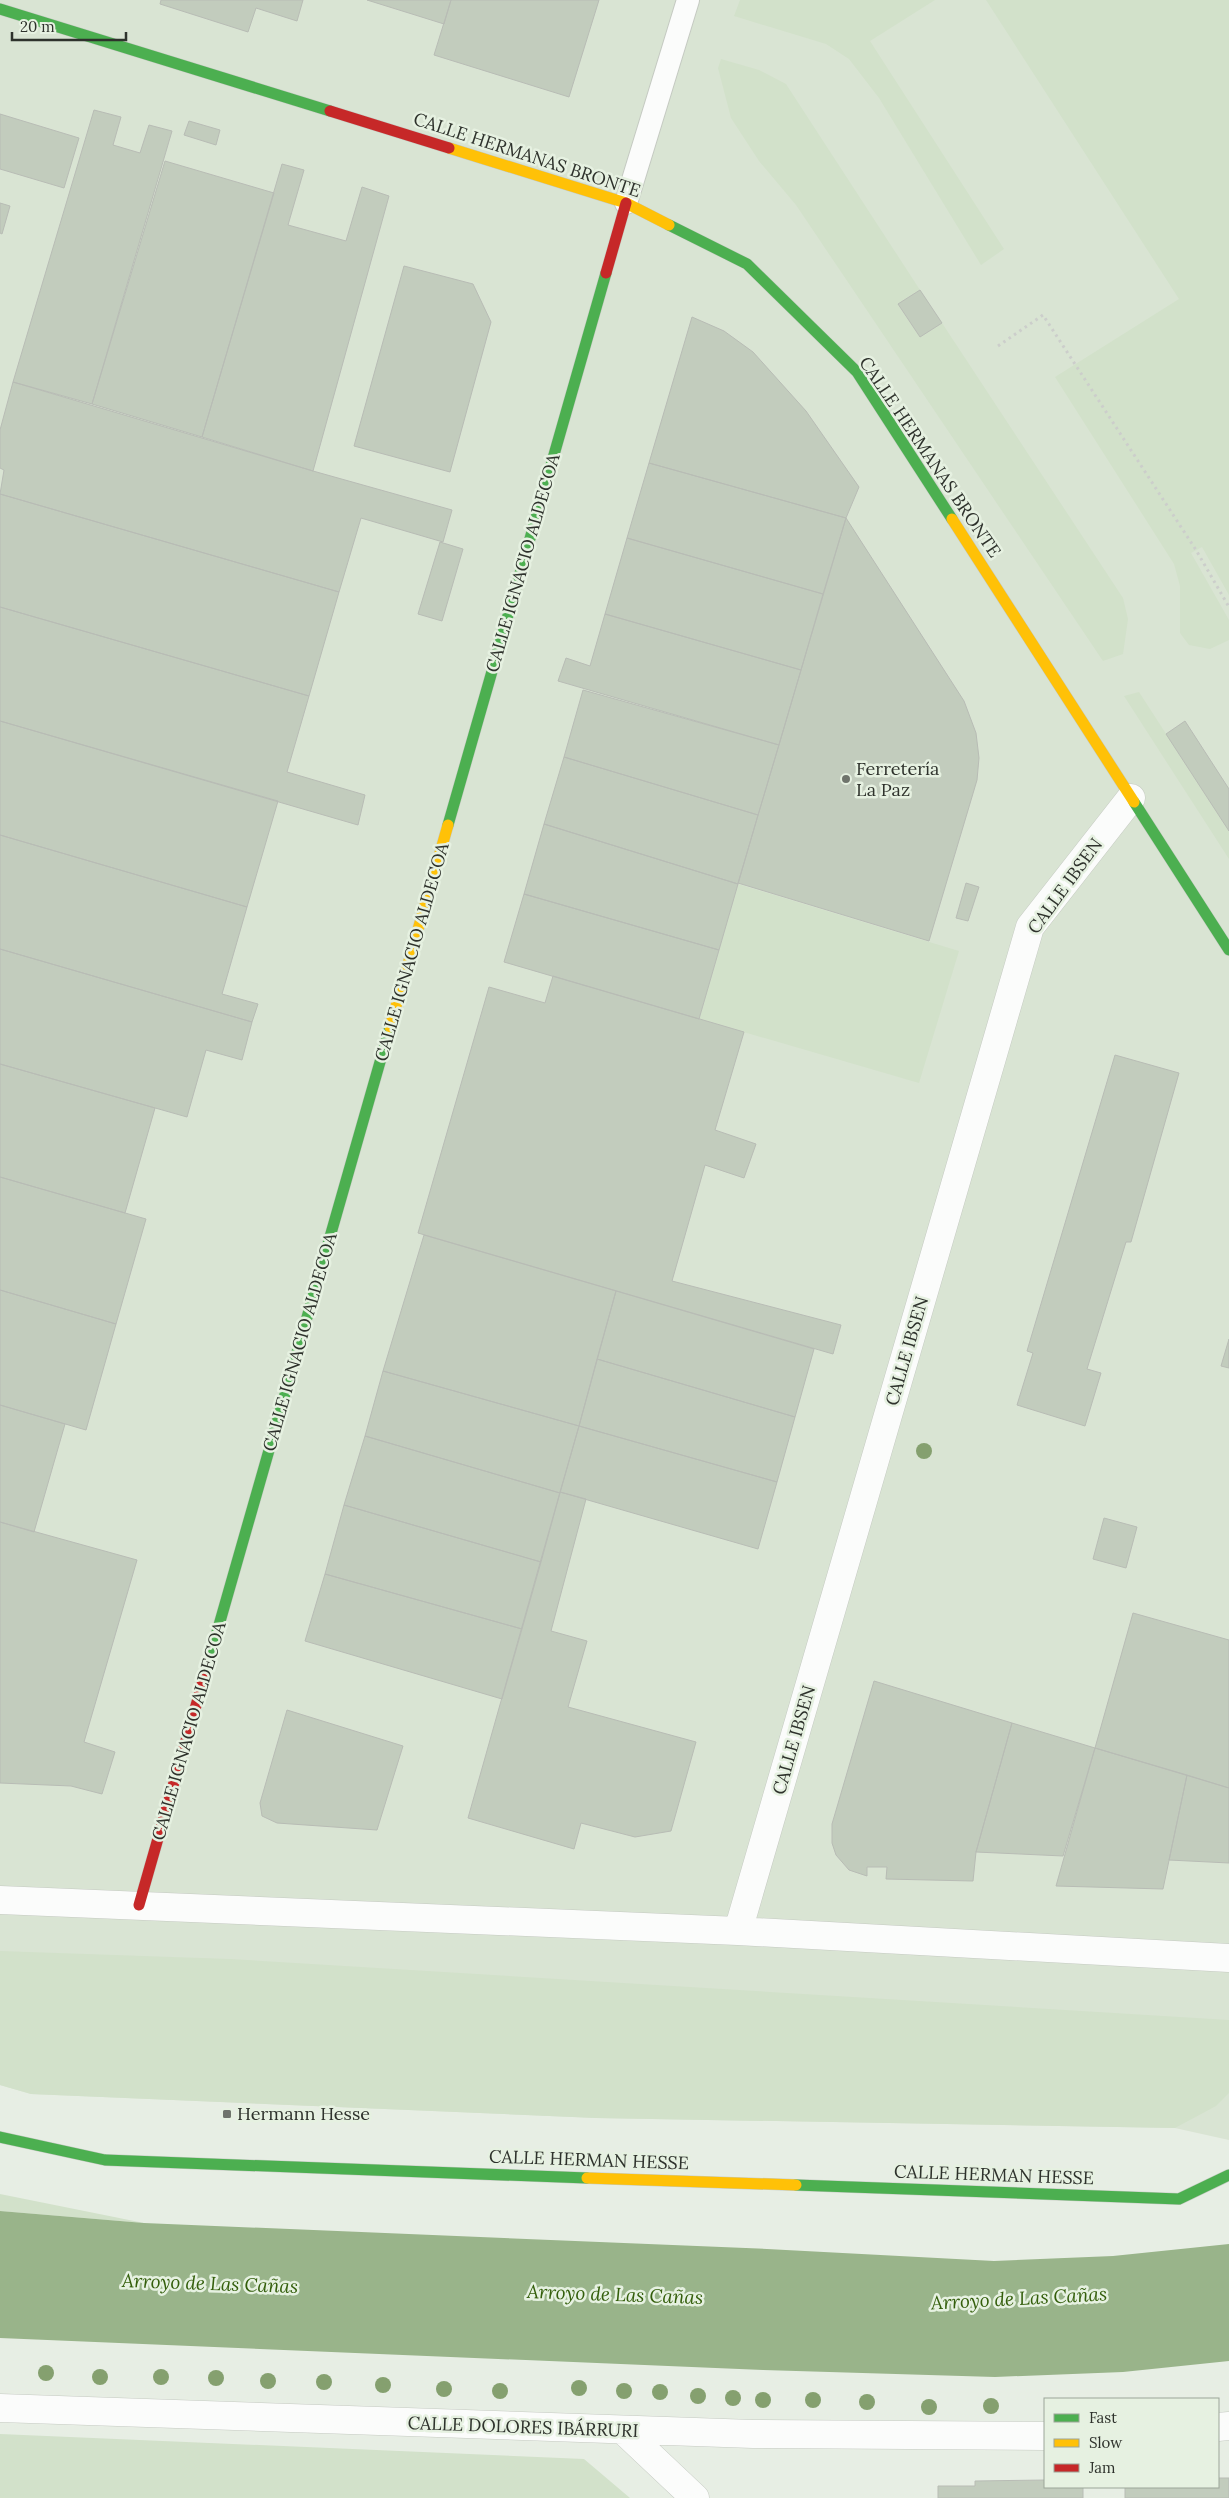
<svg xmlns="http://www.w3.org/2000/svg" width="1229" height="2498" viewBox="0 0 1229 2498" font-family="Lora,serif">
  <style>
    .built { fill: #d9e4d3 }
    .green { fill: #d2e1ca }
    .water { fill: #99b48a }
    .building { fill: #c2ccbd; stroke: #b8bcb5 }
    .lines { fill: none; stroke-linecap: round; stroke-linejoin: round }
    .lane-casing { stroke: #c5cac2; stroke-width: 24 }
    .street-casing { stroke: #c5cac2; stroke-width: 29 }
    .fast-casing { stroke: #c5cac2; stroke-width: 12 }
    .slow-casing { stroke: #c5cac2; stroke-width: 12 }
    .jam-casing { stroke: #c5cac2; stroke-width: 12 }
    .path { stroke: #cccecb; stroke-width: 3; stroke-dasharray: 2.5 4; stroke-linecap: butt }
    .lane { stroke: #fbfcfb; stroke-width: 22 }
    .street { stroke: #fbfcfb; stroke-width: 28 }
    .fast { stroke: #4caf50; stroke-width: 11 }
    .slow { stroke: #ffc107; stroke-width: 11 }
    .jam { stroke: #c62828; stroke-width: 11 }
    .tree { fill: #85a06f }
    .poi-dot { fill: #6f746c; stroke: #e6f1e1; stroke-width: 2 }
    .labels { text-anchor: middle; stroke-width: 5; stroke-linejoin: round; paint-order: stroke }
    .street-label { font-size: 18px; fill: #2e322c; stroke: #e6f1e1 }
    .poi-label { font-size: 18px; fill: #2e322c; stroke: #e6f1e1; text-anchor: start }
    .water-label { font-size: 19px; font-style: italic; fill: #335e0b; stroke: #e6f1e1 }
  </style>
  <rect width="100%" height="100%" fill="#e7eee4"/>
  <!-- built -->
  <path class="built" d="M0 0H1191L1229 54V2140L1175 2128 596 2118 31 2094 0 2085Z"/>
  <!-- green -->
  <path class="green" d="M740 0H935L870 41 1004 249 981 265 879 98 849 59 826 44 734 16Z
    M986 0H1229V595L1202 547 1191 553 1229 620V640L1210 649 1189 645 1180 633V586L1174 564 1055 377 1179 299Z
    M721 59 759 70 786 84 920 290 898 305 920 337 942 323 1123 598 1128 619 1123 654 1103 661 796 205 759 161 731 118 718 68Z
    M1139 692 1229 831V859L1124 696Z
    M738 884 959 951 919 1083 699 1019Z
    M0 1951 230 1959 1229 2020V2093L1216 2106 1175 2128 596 2118 31 2094 0 2085Z
    M0 2194 144 2223 0 2211Z
    M0 2434 584 2459 630 2498H0Z"/>
  <!-- water -->
  <path class="water" d="M0 2211 144 2223 767 2249 994 2261 1113 2256 1229 2244V2361L1123 2372 995 2377 763 2370 0 2338Z"/>
  <!-- building -->
  <path class="building" d="M161 0H303L297 21 256 8 248 32 160 4Z
    M367 0H451L444 24Z
    M451 0H599L569 97 434 55Z
    M94 110 121 117 113 145 140 153 149 125 172 131 92 404 13 382Z
    M0 114 79 138 64 188 0 169Z
    M189 121 220 130 216 145 184 135Z
    M165 161 274 193 202 437 92 404Z
    M282 164 304 170 288 225 346 241 362 187 389 196 313 471 202 437Z
    M0 203 10 206 2 234 0 233Z
    M404 266 473 284 491 322 450 472 354 446Z
    M920 290 942 323 920 337 898 304Z
    M692 317 724 331 753 352 806 411 859 487 846 518 649 463Z
    M13 382 313 471 452 510 443 542 361 518 339 592 0 494 4 470 0 468V430Z
    M649 463 846 518 823 594 627 538Z
    M0 494 339 592 309 696 0 607Z
    M846 518 964 701 976 733 979 758 977 780 929 941 738 883Z
    M627 538 823 594 801 670 605 614Z
    M440 542 463 549 442 621 418 614Z
    M0 607 309 696 287 772 365 795 358 825 0 721Z
    M605 614 801 670 779 745 558 681 566 658 590 666Z
    M583 690 779 745 758 815 564 757Z
    M0 721 278 801 247 907 0 835Z
    M1185 721 1229 789V831L1166 734Z
    M564 757 758 815 738 884 544 824Z
    M544 824 738 884 719 950 524 894Z
    M0 835 247 907 222 994 258 1004 252 1022 0 949Z
    M966 883 979 887 968 921 956 918Z
    M524 894 719 950 699 1019 504 962Z
    M0 949 252 1022 242 1060 206 1050 187 1117 0 1064Z
    M553 976 744 1032 715 1130 756 1144 744 1178 705 1165 672 1281 841 1325 833 1354 418 1233 489 987 545 1003Z
    M1115 1055 1179 1073 1131 1242H1126L1087 1369 1101 1373 1085 1426 1017 1405 1033 1353 1027 1351Z
    M0 1064 155 1108 125 1213 0 1177Z
    M0 1177 146 1219 116 1324 0 1290Z
    M424 1235 616 1291 579 1426 383 1371Z
    M0 1290 116 1324 86 1430 0 1405Z
    M616 1291 814 1349 795 1417 597 1359Z
    M1229 1339V1368L1221 1366Z
    M597 1359 795 1417 777 1482 579 1426Z
    M383 1371 579 1426 560 1493 365 1436Z
    M0 1405 65 1424 34 1532 0 1522Z
    M579 1426 777 1482 758 1549 560 1492Z
    M365 1436 560 1493 541 1562 344 1505Z
    M560 1492 586 1499 551 1631 587 1641 568 1707 696 1742 671 1831 635 1837 581 1823 574 1849 468 1818Z
    M344 1505 541 1562 522 1629 325 1574Z
    M1104 1518 1137 1527 1126 1568 1093 1559Z
    M0 1522 137 1560 84 1742 115 1752 102 1794 71 1786 0 1783Z
    M325 1574 522 1629 502 1699 305 1641Z
    M1133 1613 1229 1640V1788L1095 1748Z
    M874 1681 1012 1723 976 1852 973 1881 886 1879 887 1867H867V1876L849 1870 836 1855 832 1843V1824Z
    M287 1710 403 1746 377 1830 277 1823 262 1816 260 1803Z
    M1012 1723 1095 1748 1063 1856 976 1852Z
    M1095 1748 1187 1775 1163 1889 1056 1886Z
    M1187 1775 1229 1788V1863L1169 1860Z
    M1218 2478H1229V2498H1125V2487H1218Z
    M1045 2480V2487H1083V2498H938V2486H975V2481Z"/>
  <g class="lines">
    <!-- lane casing -->
    <g class="lane-casing">
      <path id="lane" d="M626 203 688 0"/>
    </g>
    <!-- street casing -->
    <g class="street-casing">
      <path id="street" d="M0 1900 738 1931 1229 1958
        M738 1931 1030 927 1131 798
        M0 2408 753 2434 1045 2436
        M1218 2427 1229 2426
        M624 2431 695 2498"/>
    </g>
    <!-- fast casing -->
    <g class="fast-casing">
      <path id="fast" d="M0 9 330 111
        M669 225 747 264 857 372 952 519
        M1134 802 1229 950
        M448 825 606 273
        M205 1674 390 1027
        M0 2137 105 2160 587 2178
        M796 2185 1179 2199 1229 2175"/>
    </g>
    <!-- slow casing -->
    <g class="slow-casing">
      <path id="slow" d="M449 148 626 203 669 225
        M952 519 1134 802
        M390 1027 448 825
        M587 2178 796 2185"/>
    </g>
    <!-- jam casing -->
    <g class="jam-casing">
      <path id="jam" d="M330 111 449 148
        M606 273 626 203
        M139 1905 205 1674"/>
    </g>
    <!-- path -->
    <path class="path" d="M998 346 1043 315 1196 550 1229 607"/>
    <!-- lane -->
    <use href="#lane" class="lane"/>
    <!-- street -->
    <use href="#street" class="street"/>
    <!-- fast -->
    <use href="#fast" class="fast"/>
    <!-- slow -->
    <use href="#slow" class="slow"/>
    <!-- jam -->
    <use href="#jam" class="jam"/>
  </g>
  <!-- trees -->
  <g class="tree">
    <circle cx="924" cy="1451" r="8"/>
    <circle cx="46" cy="2373" r="8"/>
    <circle cx="100" cy="2377" r="8"/>
    <circle cx="161" cy="2377" r="8"/>
    <circle cx="216" cy="2378" r="8"/>
    <circle cx="268" cy="2381" r="8"/>
    <circle cx="324" cy="2382" r="8"/>
    <circle cx="383" cy="2385" r="8"/>
    <circle cx="579" cy="2388" r="8"/>
    <circle cx="444" cy="2389" r="8"/>
    <circle cx="500" cy="2391" r="8"/>
    <circle cx="624" cy="2391" r="8"/>
    <circle cx="660" cy="2392" r="8"/>
    <circle cx="698" cy="2396" r="8"/>
    <circle cx="733" cy="2398" r="8"/>
    <circle cx="763" cy="2400" r="8"/>
    <circle cx="813" cy="2400" r="8"/>
    <circle cx="867" cy="2402" r="8"/>
    <circle cx="991" cy="2406" r="8"/>
    <circle cx="929" cy="2407" r="8"/>
  </g>
  <!-- markers -->
  <g class="poi-dot">
    <circle cx="846" cy="779" r="5"/>
    <rect x="222" y="2109" width="10" height="10" rx="2.5"/>
  </g>
  <g class="labels">
    <!-- street labels -->
    <g class="street-label">
      <text transform="translate(527 155) rotate(18)" y="6">CALLE HERMANAS BRONTE</text>
      <text transform="translate(930 457) rotate(56)" y="6">CALLE HERMANAS BRONTE</text>
      <text transform="translate(523 563) rotate(-74)" y="6">CALLE IGNACIO ALDECOA</text>
      <text transform="translate(1065 886) rotate(-54)" y="6">CALLE IBSEN</text>
      <text transform="translate(412 952) rotate(-74)" y="6">CALLE IGNACIO ALDECOA</text>
      <text transform="translate(300 1342) rotate(-74)" y="6">CALLE IGNACIO ALDECOA</text>
      <text transform="translate(907 1351) rotate(-74)" y="6">CALLE IBSEN</text>
      <text transform="translate(189 1731) rotate(-74)" y="6">CALLE IGNACIO ALDECOA</text>
      <text transform="translate(794 1740) rotate(-74)" y="6">CALLE IBSEN</text>
      <text transform="translate(589 2160) rotate(2)" y="6">CALLE HERMAN HESSE</text>
      <text transform="translate(994 2175) rotate(2)" y="6">CALLE HERMAN HESSE</text>
      <text transform="translate(523 2427) rotate(2)" y="6">CALLE DOLORES IBÁRRURI</text>
    </g>
    <!-- poi labels -->
    <g class="poi-label">
      <text x="856" y="775">Ferretería<tspan x="856" dy="21">La Paz</tspan></text>
      <text x="237" y="2120">Hermann Hesse</text>
    </g>
    <!-- water labels -->
    <g class="water-label">
      <text transform="translate(210 2283) rotate(2)" y="7">Arroyo de Las Cañas</text>
      <text transform="translate(615 2294) rotate(2)" y="7">Arroyo de Las Cañas</text>
      <text transform="translate(1019 2298) rotate(-3)" y="7">Arroyo de Las Cañas</text>
    </g>
  </g>
  <!-- legend -->
  <rect x="1044" y="2398" width="175" height="90" fill="#e6f1e1" stroke="#9ca599"/>
  <rect x="1054" y="2414" width="25" height="8" fill="#4caf50" stroke="#9ca599"/>
  <text x="1089" y="2423" font-size="15" fill="#2e322c">Fast</text>
  <rect x="1054" y="2439" width="25" height="8" fill="#ffc107" stroke="#9ca599"/>
  <text x="1089" y="2448" font-size="15" fill="#2e322c">Slow</text>
  <rect x="1054" y="2464" width="25" height="8" fill="#c62828" stroke="#9ca599"/>
  <text x="1089" y="2473" font-size="15" fill="#2e322c">Jam</text>
  <!-- scale -->
  <path d="M12 32v8h114v-8" fill="none" stroke="#2e322c" stroke-width="2.5"/>
  <text x="20" y="32" font-size="15" fill="#2e322c" stroke="#e6f1e1" stroke-width="4" paint-order="stroke">20 m</text>
</svg>
